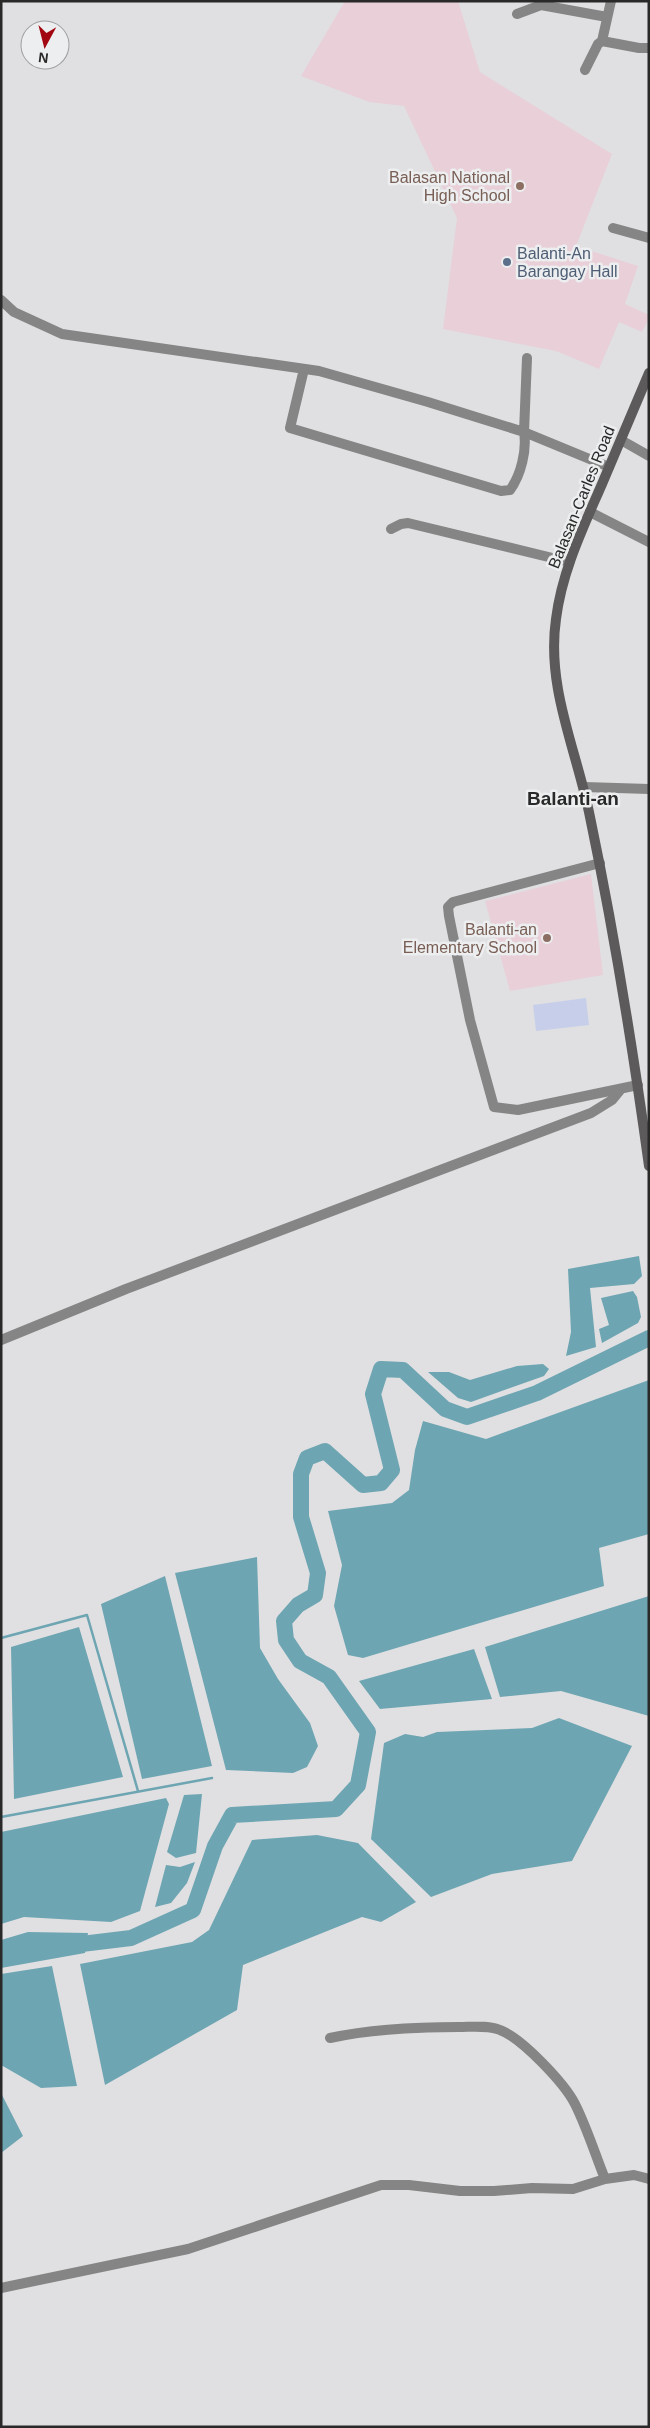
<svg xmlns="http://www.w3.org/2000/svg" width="650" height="2428" viewBox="0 0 650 2428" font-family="Arial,sans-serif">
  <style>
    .education { fill: #e8cfd8 }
    .green { fill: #c6ceea }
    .water { fill: #6ea5b2 }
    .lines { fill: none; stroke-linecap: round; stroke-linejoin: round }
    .stream { stroke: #6ea5b2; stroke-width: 2.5 }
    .river { stroke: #6ea5b2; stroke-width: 16 }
    .minor { stroke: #868585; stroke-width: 10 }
    .secondary { stroke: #5c5a5a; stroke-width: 10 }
    .education-dot { fill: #8d6e63; stroke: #edeeef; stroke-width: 2 }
    .service-dot { fill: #5c6f8a; stroke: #edeeef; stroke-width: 2 }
    .labels { text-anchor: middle; stroke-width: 5; stroke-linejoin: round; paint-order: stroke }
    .education-label { font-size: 16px; fill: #785e54; stroke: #edeeef; text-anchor: end }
    .service-label { font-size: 16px; fill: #4e5e75; stroke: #edeeef; text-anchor: start }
    .street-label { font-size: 16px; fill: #292929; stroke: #edeeef }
    .quarter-label { font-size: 19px; font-weight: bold; fill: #292929; stroke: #edeeef }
  </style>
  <rect width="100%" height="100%" fill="#e0e0e2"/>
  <!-- education -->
  <path class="education" d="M345 1H458L480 72 612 154 576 246 638 266 625 304 649 315V318L642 332 619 322 599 369 556 351 443 329 457 218 404 106 369 102 301 76Z
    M591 874 603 975 510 991 485 901Z"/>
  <!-- green -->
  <path class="green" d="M586 998 589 1025 536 1031 533 1005Z"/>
  <!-- water -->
  <path class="water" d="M639 1256 642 1276 634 1284 590 1288 596 1347 566 1356 571 1332 568 1269Z
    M633 1291 637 1297 641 1317 638 1323 602 1343 599 1329 609 1325 601 1298Z
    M543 1364 549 1369 544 1376 471 1402 458 1398 428 1372H449L470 1380 517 1366Z
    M649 1380V1534L599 1548 604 1586 363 1658 348 1655 334 1606 342 1565 328 1511 392 1503 409 1490 415 1450 423 1421 486 1439Z
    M257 1557 260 1648 278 1679 310 1723 318 1746 307 1767 293 1773 226 1770 175 1573Z
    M165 1576 212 1766 142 1779 101 1604Z
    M649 1596V1716L561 1691 500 1697 485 1647Z
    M79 1627 123 1777 14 1799 11 1647Z
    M474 1649 492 1699 380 1709 359 1681Z
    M559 1718 632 1746 572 1861 492 1874 431 1897 371 1839 384 1743 405 1734 423 1737 437 1732 532 1728Z
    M202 1794 196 1853 176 1858 167 1852 184 1795Z
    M166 1798 169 1804 140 1911 111 1922 24 1917 1 1924V1832Z
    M317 1835 358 1843 416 1902 381 1922 362 1917 243 1965 237 2010 105 2085 80 1964 192 1942 209 1930 252 1840Z
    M195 1862 187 1883 171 1903 155 1907 166 1865 180 1867Z
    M28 1932 88 1933 85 1953 1 1968V1940Z
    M52 1966 77 2086 41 2088 1 2065V1974Z
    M1 2093 23 2136 1 2153Z"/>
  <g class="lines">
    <!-- stream -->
    <path class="stream" d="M1 1638 87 1615 138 1791
      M1 1817 212 1778"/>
    <!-- river -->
    <path class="river" d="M65 1946 131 1938 193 1910 215 1846 232 1815 336 1809 358 1785 368 1732 329 1677 300 1661 286 1640 284 1621 298 1605 315 1595 318 1573 301 1517V1474L307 1458 325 1451 363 1485 381 1483 392 1470 373 1394 381 1369 403 1370 445 1409 467 1417 537 1393 649 1338"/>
    <!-- minor -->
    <path class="minor" d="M517 14 541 5 607 17
      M602 41 611 1
      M585 70 598 44 602 41 639 48H649
      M613 228 649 238
      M1 300 14 312 62 334 319 371 428 402 524 432C527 450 521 475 510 490L501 491 290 428 304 369
      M527 358 524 432 609 467
      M621 440 649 456
      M590 512 649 542
      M391 529 401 524 408 523 569 562
      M584 787 649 789
      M600 863 453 902 448 907 449 916 470 1020 494 1107 518 1110 638 1085
      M1 1340 126 1289 591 1113 612 1100 621 1089
      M330 2038C372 2029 416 2027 459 2027 472 2027 488 2025 500 2030 522 2038 565 2084 575 2104 587 2128 595 2154 605 2179
      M1 2288 188 2249 381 2185H409L460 2191H494L532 2188 573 2189 605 2179 634 2175 649 2179"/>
    <!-- secondary -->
    <path class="secondary" d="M649 373C633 410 618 447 602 484 583 528 562 571 556 619 546 688 577 751 590 817 614 932 633 1049 649 1166"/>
  </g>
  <!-- markers -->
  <g class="education-dot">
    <circle cx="520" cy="186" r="5"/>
    <circle cx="547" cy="938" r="5"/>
  </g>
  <circle class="service-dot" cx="507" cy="262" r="5"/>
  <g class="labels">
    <!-- education labels -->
    <g class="education-label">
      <text x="510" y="183">Balasan National<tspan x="510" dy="18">High School</tspan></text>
      <text x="537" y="935">Balanti-an<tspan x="537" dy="18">Elementary School</tspan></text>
    </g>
    <!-- service labels -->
    <g class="service-label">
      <text x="517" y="259">Balanti-An<tspan x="517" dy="18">Barangay Hall</tspan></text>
    </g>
    <!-- street labels -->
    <g class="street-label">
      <text transform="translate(581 497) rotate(-68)" y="6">Balasan-Carles Road</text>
    </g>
    <!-- quarter labels -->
    <g class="quarter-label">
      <text x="573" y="805">Balanti-an</text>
    </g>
  </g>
  <!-- border -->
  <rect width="650" height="2428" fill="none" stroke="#292929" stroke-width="5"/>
  <!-- north arrow -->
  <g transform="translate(45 45) rotate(187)"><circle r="24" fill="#edeeef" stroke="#9f9fa0"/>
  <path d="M0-4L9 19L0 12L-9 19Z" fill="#a20711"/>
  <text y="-8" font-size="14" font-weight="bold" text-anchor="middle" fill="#292929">N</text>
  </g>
</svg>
